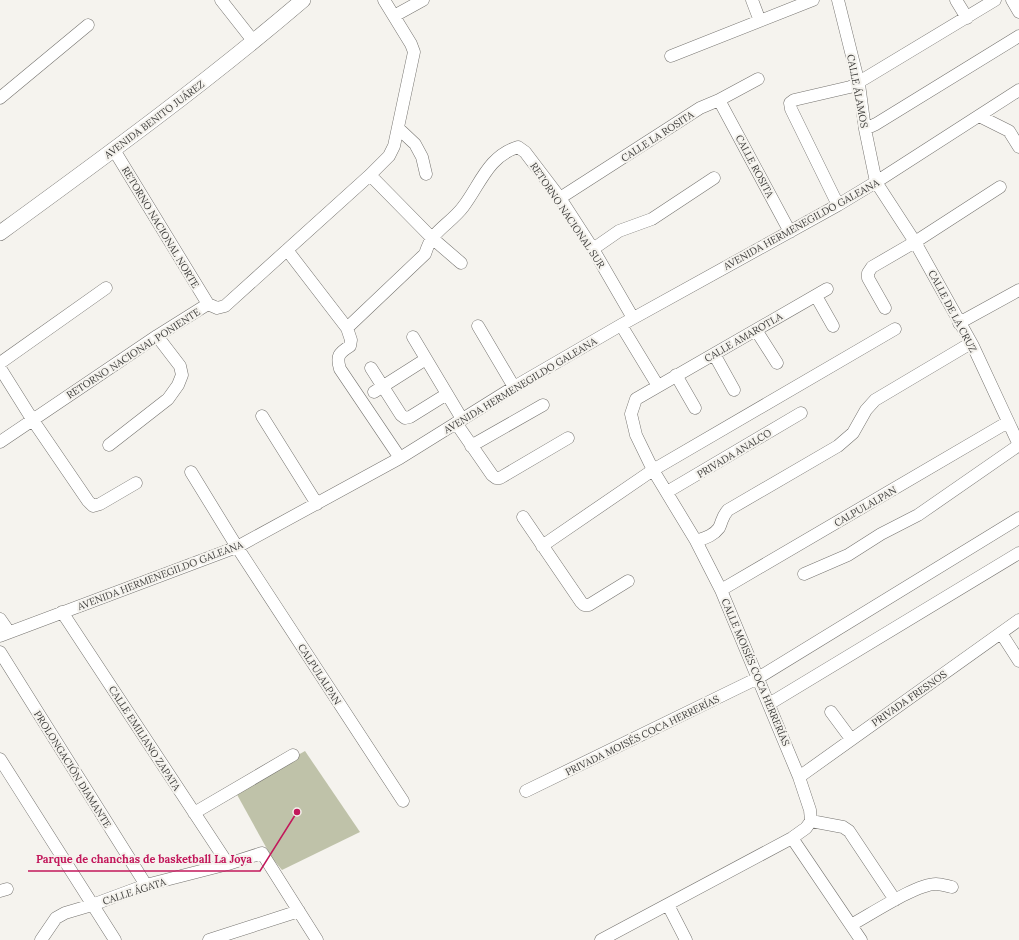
<svg xmlns="http://www.w3.org/2000/svg" width="1019" height="940" viewBox="0 0 1019 940" font-family="Lora,serif">
  <style>
    .green { fill: #bfc2a9 }
    .lines { fill: none; stroke-linecap: round; stroke-linejoin: round }
    .minor-casing { stroke: #75736f; stroke-width: 13 }
    .major-casing { stroke: #75736f; stroke-width: 16 }
    .minor { stroke: #fff; stroke-width: 12 }
    .major { stroke: #fff; stroke-width: 15 }
    .labels { text-anchor: middle; stroke-width: 4; stroke-linejoin: round; paint-order: stroke }
    .street-label { font-size: 10px; fill: #3d3c3a; stroke: #f5f3ee }
    .leader { fill: none; stroke: #c2185b; stroke-width: 1.5 }
    .callout-dot { fill: #c2185b; stroke: #f5f3ee; stroke-width: 1.5 }
    .callout-label { font-size: 11px; text-anchor: middle; font-weight: bold; fill: #c2185b; stroke: #f5f3ee; stroke-width: 4; stroke-linejoin: round; paint-order: stroke }
  </style>
  <rect width="100%" height="100%" fill="#f5f3ee"/>
  <!-- green -->
  <path class="green" d="M305 751 360 832 282 870 272 858 235 791Z"/>
  <g class="lines">
    <!-- minor casing -->
    <g class="minor-casing">
      <path id="minor" d="M221 0 254 42
        M752 0 760 21
        M838 0 859 84 865 129 876 182 915 242 973 346 1019 445
        M956 0 967 18
        M1012 0 1019 12
        M394 16 423 0
        M671 56 813 0
        M864 79 995 0
        M0 98 88 25
        M719 100 790 232
        M979 116 1009 131 1019 147
        M398 128 415 144 422 157 426 174
        M865 129 876 124 1019 36
        M114 150 208 304
        M370 175 432 238 461 263
        M560 198 700 108 719 100 758 79
        M838 205 791 109 790 103 794 100 850 87 859 84
        M593 249 619 231 652 219 714 178
        M287 250 347 328 351 340 350 346C339 353 336 356 340 369L400 458
        M816 296 833 326
        M208 304 217 308 225 306 370 175 389 156 394 146 414 52 411 44 384 0
        M885 308 868 278V273L872 267 915 242 1000 187
        M959 323 1019 290
        M621 325 658 386
        M478 326 514 387
        M347 328 425 254C427 248 429 242 433 237 442 226 455 218 463 207 480 185 488 156 518 147L525 152 560 198 593 249 633 318
        M756 330 777 363
        M413 337 462 419
        M714 354 734 390
        M0 363 106 288
        M0 368 32 419 88 501 93 506 100 504 136 483
        M371 368 401 415 405 418 410 417 447 394
        M676 375 695 408
        M374 392 426 359
        M262 416 317 504
        M456 423 492 475 496 478H500L568 438
        M0 442 157 336 208 304
        M109 445 168 399 178 385 182 375 180 366 157 336
        M471 446 543 405
        M191 472 237 547 403 801
        M667 492 801 413
        M523 517 581 602 584 605H589L628 581
        M696 541C705 538 713 536 719 528 723 520 721 518 728 510L838 446 853 433 866 410 875 400 971 343
        M542 546 653 470 895 329
        M804 574 848 555 881 534 918 515 1019 445
        M721 590 1008 422
        M62 612 228 864
        M0 619 9 632
        M1001 633 1019 661
        M0 636 237 547 400 458 514 387 621 325 838 205 876 182 1019 90
        M0 652 146 885
        M769 704 1019 553
        M831 712 851 739
        M0 759 115 940
        M799 777 1019 620
        M526 791 758 678 1019 518
        M194 813 293 755
        M811 821 843 827 849 831 895 900
        M792 838 861 940
        M0 891 7 889
        M668 905 686 940
        M851 925C870 915 916 884 936 884 941 884 947 886 952 887
        M41 940 56 918 65 913 92 905 146 885 228 864 262 853 317 940
        M209 940 299 911
        M601 940 792 838 806 828 811 821 810 810 799 777 721 590 696 541 653 470 636 435 631 414 636 399 827 289"/>
    </g>
    <!-- major casing -->
    <g class="major-casing">
      <path id="major" d="M0 233C103 158 206 83 303 0"/>
    </g>
    <!-- minor -->
    <use href="#minor" class="minor"/>
    <!-- major -->
    <use href="#major" class="major"/>
  </g>
  <g class="labels">
    <!-- street labels -->
    <g class="street-label">
      <text transform="translate(858 91) rotate(79)" y="4">CALLE ÁLAMOS</text>
      <text transform="translate(154 119) rotate(-37)" y="4">AVENIDA BENITO JUÁREZ</text>
      <text transform="translate(657 136) rotate(-33)" y="4">CALLE LA ROSITA</text>
      <text transform="translate(755 166) rotate(62)" y="4">CALLE ROSITA</text>
      <text transform="translate(568 215) rotate(56)" y="4">RETORNO NACIONAL SUR</text>
      <text transform="translate(801 224) rotate(-29)" y="4">AVENIDA HERMENEGILDO GALEANA</text>
      <text transform="translate(161 227) rotate(59)" y="4">RETORNO NACIONAL NORTE</text>
      <text transform="translate(953 311) rotate(62)" y="4">CALLE DE LA CRUZ</text>
      <text transform="translate(743 337) rotate(-30)" y="4">CALLE AMAROTLA</text>
      <text transform="translate(133 353) rotate(-33)" y="4">RETORNO NACIONAL PONIENTE</text>
      <text transform="translate(520 385) rotate(-31)" y="4">AVENIDA HERMENEGILDO GALEANA</text>
      <text transform="translate(734 453) rotate(-31)" y="4">PRIVADA ANALCO</text>
      <text transform="translate(865 506) rotate(-30)" y="4">CALPULALPAN</text>
      <text transform="translate(160 575) rotate(-21)" y="4">AVENIDA HERMENEGILDO GALEANA</text>
      <text transform="translate(756 672) rotate(67)" y="4">CALLE MOISÉS COCA HERRERÍAS</text>
      <text transform="translate(320 674) rotate(57)" y="4">CALPULALPAN</text>
      <text transform="translate(909 698) rotate(-35)" y="4">PRIVADA FRESNOS</text>
      <text transform="translate(642 735) rotate(-26)" y="4">PRIVADA MOISÉS COCA HERRERÍAS</text>
      <text transform="translate(145 738) rotate(57)" y="4">CALLE EMILIANO ZAPATA</text>
      <text transform="translate(73 769) rotate(58)" y="4">PROLONGACIÓN DIAMANTE</text>
      <text transform="translate(134 891) rotate(-18)" y="4">CALLE ÁGATA</text>
    </g>
  </g>
  <!-- callouts -->
  <path class="leader" d="M297 812L260 871H28"/>
  <circle class="callout-dot" cx="297" cy="812" r="4"/>
  <g class="callout-label">
    <text x="144" y="863">Parque de chanchas de basketball La Joya</text>
  </g>
</svg>
